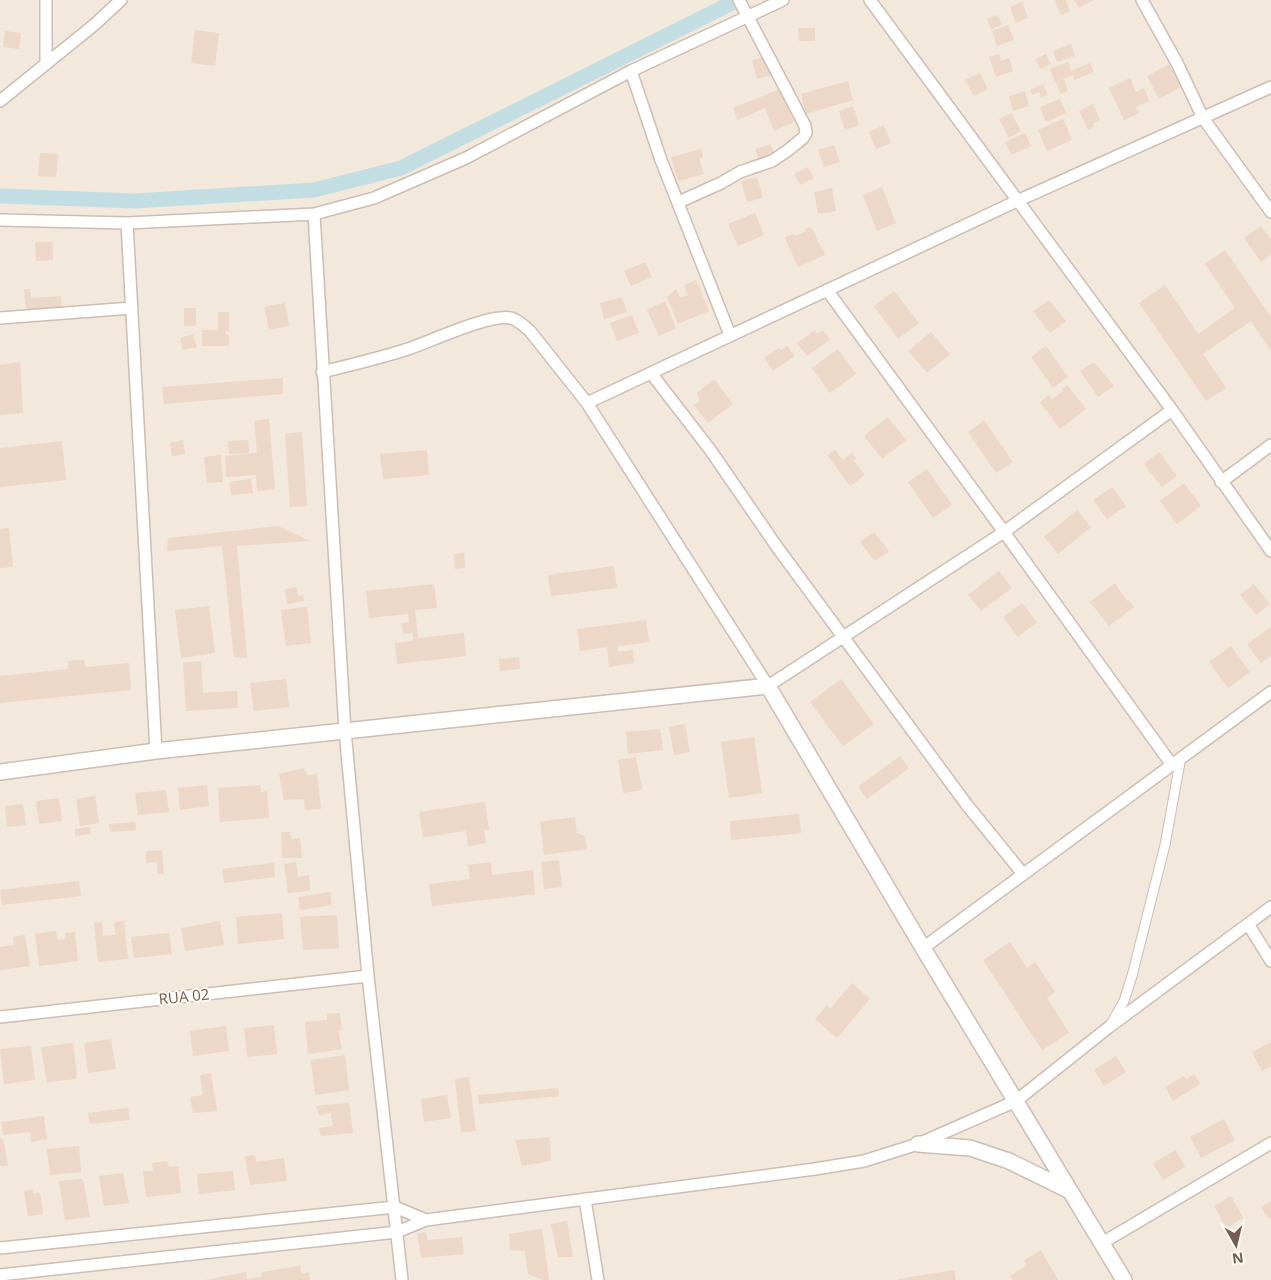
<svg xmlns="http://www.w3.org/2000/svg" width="1271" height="1280" viewBox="0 0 1271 1280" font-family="'Open Sans',sans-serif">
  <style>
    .residential { fill: #f2e8db }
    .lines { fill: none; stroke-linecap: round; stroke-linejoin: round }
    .canal { stroke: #c2dee3; stroke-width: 15 }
    .building { fill: #edd7c7 }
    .pedestrian-casing { stroke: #ccbeb3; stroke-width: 11 }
    .minor-casing { stroke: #ccbeb3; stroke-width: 14 }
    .tertiary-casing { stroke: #ccbeb3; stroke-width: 18 }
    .pedestrian { stroke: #fff; stroke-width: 9 }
    .minor { stroke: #fff; stroke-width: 11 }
    .tertiary { stroke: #fff; stroke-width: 15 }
    .labels { text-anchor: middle; stroke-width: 4; stroke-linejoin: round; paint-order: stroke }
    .street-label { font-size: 15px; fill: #745e51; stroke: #fdf9f3 }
  </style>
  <rect width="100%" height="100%" fill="#fbf5ec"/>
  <!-- residential -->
  <path class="residential" d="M0 0H1271V1280H0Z"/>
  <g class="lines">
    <!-- canal -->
    <path class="canal" d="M0 196 135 201 314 190 401 168 738 0"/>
  </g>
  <!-- building -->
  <path class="building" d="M1055 0H1066L1070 11 1061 15Z
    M1074 0H1094L1079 8Z
    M1022 2 1028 18 1016 23 1010 7Z
    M998 15 1002 25 991 29 987 19Z
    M1008 25 1014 40 997 46 992 31Z
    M798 28H815V41H799Z
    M195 30 219 33 215 66 191 63Z
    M5 31 21 33 19 49 3 47Z
    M1071 44 1075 56 1057 62 1053 51Z
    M999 54 1001 61 1009 58 1013 71 996 77 989 57Z
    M1046 54 1051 64 1040 69 1035 59Z
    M765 57 771 75 757 79 752 60Z
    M1068 62 1071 71 1090 63 1094 72 1074 80 1073 75 1055 82 1050 69Z
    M1169 64 1181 87 1159 99 1147 76Z
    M980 73 988 89 974 96 965 80Z
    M1130 78 1136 92 1144 88 1149 101 1136 107 1139 113 1124 120 1109 88Z
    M1064 79 1068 91 1061 94 1056 82Z
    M848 81 853 100 806 114 801 94Z
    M1043 84 1048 95 1041 97 1039 92 1032 95 1030 90Z
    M780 89 794 122 774 131 765 108 738 120 733 108Z
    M1025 91 1029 106 1013 111 1009 96Z
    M1060 99 1066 113 1046 122 1040 107Z
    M1093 104 1100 120 1093 124 1094 127 1088 130 1079 111Z
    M853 106 859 125 845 130 839 111Z
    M1011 113 1021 131 1009 138 999 119Z
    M1063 119 1072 140 1047 151 1038 130Z
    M884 125 891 143 876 149 869 132Z
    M1025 133 1031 146 1011 155 1005 142Z
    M771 144 775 156 759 162 755 149Z
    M834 145 840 162 824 167 818 150Z
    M701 149 703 157 699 158 704 174 678 181 671 157Z
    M40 153 58 154 56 177 38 176Z
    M808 167 814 178 800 185 794 174Z
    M757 177 763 198 747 202 741 181Z
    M882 187 896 223 877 231 863 195Z
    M832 188 836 211 818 214 814 192Z
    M755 213 764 235 738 246 728 224Z
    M1261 226 1271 240V255L1261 262 1244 238Z
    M811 227 825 255 798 267 785 238 793 234 795 236 806 231 805 229Z
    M35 242H52L53 260 36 261Z
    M1225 250 1271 317V351L1251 321 1203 354 1226 388 1206 401 1139 303 1165 285 1198 334 1235 308 1205 264Z
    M645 262 652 277 631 286 624 271Z
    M696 280 709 311 678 324 667 297 676 289 680 298 688 295 684 285Z
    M24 289H30L31 298 61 296 62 307 26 310Z
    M894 291 919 323 898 339 874 306Z
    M622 297 627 312 604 319 600 303Z
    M1049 300 1066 321 1050 333 1033 311Z
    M665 301 676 328 659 336 647 310Z
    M285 303 289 326 269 330 264 307Z
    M184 308H196V326H184Z
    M218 312H229V331H226V335H229V346H202V330H218Z
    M632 315 639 333 617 341 610 323Z
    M815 330 817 334 823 330 830 340 807 356 797 343Z
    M931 332 950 354 927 373 908 351Z
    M193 334 197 347 183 350 180 338Z
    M787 346 795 356 773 371 764 358 779 348 781 350Z
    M1046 346 1068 377 1053 388 1031 357Z
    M838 349 856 374 830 393 812 368Z
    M20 362 23 413 0 415V365Z
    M1094 362 1114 386 1098 397 1080 371Z
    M283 378V394L164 404 162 387Z
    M714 379 733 404 708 423 694 405 700 401 697 393Z
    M1067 385 1086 409 1060 429 1040 402 1049 395 1052 399 1063 391 1061 390Z
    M888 417 906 440 882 459 864 436Z
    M269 419 275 489 257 491 256 475 226 477 225 456 257 453 254 421Z
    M984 420 1013 462 996 473 968 432Z
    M302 432 307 506 290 507 285 434Z
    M183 440 185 454 172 456 170 443Z
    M248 440 249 453 229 454 228 441Z
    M62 441 66 480 0 487V448Z
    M427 450 429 475 383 479 380 454Z
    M835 450 843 460 852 453 857 459 853 460 865 475 850 486 827 455Z
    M1159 452 1177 476 1162 487 1144 464Z
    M221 455 223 482 207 483 204 457Z
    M927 469 952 505 933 518 908 482Z
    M251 479 253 493 231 495 230 482Z
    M1184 483 1201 506 1177 524 1160 501Z
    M1112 487 1126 506 1107 519 1093 500Z
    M1077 510 1091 527 1058 554 1044 537Z
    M278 526 310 541 237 546 247 658 234 657 222 546 167 551 168 538Z
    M9 528 13 567 0 568V529Z
    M874 532 889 551 875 561 860 542Z
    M464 553 465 568 455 569 454 554Z
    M614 566 617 588 551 596 548 575Z
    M999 571 1012 588 981 611 968 595Z
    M1115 583 1127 601 1129 600 1134 607 1109 626 1090 602Z
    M434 584 437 608 415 610 418 638 464 633 466 656 397 664 395 643 413 641V633L403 634 401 623 409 622 408 614 369 618 366 591Z
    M1254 584 1270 604 1256 615 1240 595Z
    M296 587 298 596 303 595 304 601 287 604 285 589Z
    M1022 603 1037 622 1018 637 1003 617Z
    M209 606 215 653 181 658 175 610Z
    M307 607 311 643 286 646 281 610Z
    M646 620 649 642 618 646V652L633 650 634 663 609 667 607 647 580 651 577 629Z
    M1271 627V656L1261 663 1247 644Z
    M1231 646 1250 672 1228 688 1209 662Z
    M519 657 520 669 500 671 499 659Z
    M84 660 85 667 129 663 131 690 0 703V676L68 669V661Z
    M201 661 203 693 237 691 238 708 186 711 183 663Z
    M286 679 289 707 254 711 250 683Z
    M841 679 874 724 843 746 810 702Z
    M685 724 690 752 674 755 669 727Z
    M660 729 663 750 628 754 626 732Z
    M754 737 762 793 729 798 721 742Z
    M900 756 909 768 867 799 858 787Z
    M636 757 642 790 623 793 618 760Z
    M304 768 307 775 317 774 321 809 305 810 304 799 284 800 279 774Z
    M207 785 209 806 180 810 178 788Z
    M260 785 261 792 267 791 269 818 220 822 218 788Z
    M166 790 169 812 138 815 135 793Z
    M95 796 99 823 80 826 76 799Z
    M59 798 62 821 39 824 36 801Z
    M485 802 489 830H484L486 843 468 846 466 831 423 837 419 812Z
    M23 804 26 825 7 827 5 806Z
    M799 814 801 833 731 840 730 821Z
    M575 817 577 833 585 836 587 849 544 855 540 822Z
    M135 822 136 830 110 832 109 824Z
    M90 827 91 834 75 836V829Z
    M281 832H290L292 839 300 838 302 858H282Z
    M162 850 164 874H157V862L146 863V851Z
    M559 860 562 887 544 889 541 862Z
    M296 862 298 877 309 875 310 891 288 893 284 864Z
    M491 862 492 875 533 870 535 894 432 906 429 884 470 879 468 865Z
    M274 863 275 877 224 883 222 869Z
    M79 881 81 896 2 905 0 890Z
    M330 892 332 905 300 910 298 897Z
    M282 913 284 939 238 944 236 917Z
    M337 915 339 948 303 950 300 917Z
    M124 921 128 959 98 962 94 923 102 922 103 936 116 935 114 922Z
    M220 921 224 945 185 951 181 928Z
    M56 931 57 940 66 939 65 933 75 932 78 961 39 966 35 934Z
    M169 933 172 954 134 958 131 937Z
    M25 935 30 966 0 970V947L14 945 13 937Z
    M1010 942 1027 968 1035 962 1055 992 1047 998 1069 1033 1042 1050 983 960Z
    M852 983 870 999 837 1038 815 1019 827 1005 831 1008Z
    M340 1013 342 1030H338L342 1049 308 1054 305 1022 327 1020V1014Z
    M274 1025 277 1054 247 1057 244 1028Z
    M226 1026 229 1051 193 1056 190 1031Z
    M111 1039 116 1069 88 1073 84 1043Z
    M1271 1042V1066L1262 1071 1252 1052Z
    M73 1043 77 1074 76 1075V1079L47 1082 41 1047Z
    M31 1046 35 1080 4 1084 0 1049Z
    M345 1055 349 1090 315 1095 311 1060Z
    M1116 1056 1126 1072 1104 1086 1094 1070Z
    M211 1073 217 1111 193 1113 190 1097 203 1095 200 1075Z
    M1194 1074 1200 1084 1173 1101 1165 1087 1184 1076 1186 1079Z
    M469 1077 476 1131 461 1132 455 1079Z
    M558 1088 559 1096 479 1104 478 1095Z
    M447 1095 451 1118 424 1122 421 1099Z
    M349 1103 353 1133 321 1136 319 1128 333 1126 331 1113 319 1115 316 1106Z
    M128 1108 130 1120 90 1124 88 1113Z
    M44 1116 47 1139 31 1142 30 1132 3 1135 1 1122Z
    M1224 1119 1235 1140 1201 1158 1190 1137Z
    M550 1137 551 1161 522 1166 515 1140Z
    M3 1138 8 1166H0V1139Z
    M79 1146 81 1172 50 1175 47 1149Z
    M1176 1150 1185 1167 1163 1180 1153 1163Z
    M255 1155 256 1162 284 1158 287 1181 250 1185 245 1156Z
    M167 1161 169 1167 178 1166 181 1193 146 1197 143 1171H153L152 1163Z
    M233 1171 235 1190 199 1194 197 1174Z
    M123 1173 129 1203 104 1206 99 1176Z
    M83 1179 90 1217 65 1220 59 1181Z
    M33 1190V1194L40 1193 43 1214 28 1216 24 1191Z
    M1231 1196 1243 1218 1226 1228 1214 1206Z
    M1271 1201V1218L1269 1219 1261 1207Z
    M567 1221 573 1257H558L551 1224Z
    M542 1229 549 1280H543L528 1274 525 1251 510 1250 509 1234Z
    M426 1232 428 1240 462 1237 464 1254 421 1258 417 1234Z
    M1041 1250 1058 1280H1013L1010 1276 1027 1265 1024 1260Z
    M300 1266 302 1274 309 1272 310 1280H205L246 1272 247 1279 261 1277 262 1272Z
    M954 1270 956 1280H898V1279Z"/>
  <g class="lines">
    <!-- pedestrian casing -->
    <g class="pedestrian-casing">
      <path id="pedestrian" d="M1111 1024 1124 1001 1132 976 1165 845 1181 757"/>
    </g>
    <!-- minor casing -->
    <g class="minor-casing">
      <path id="minor" d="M46 0V64
        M870 0 1172 410 1271 551
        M1142 0 1177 63 1203 118 1271 212
        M631 71 661 160 730 335
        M0 101 94 25 121 0
        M679 202 721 183 740 172 772 161 787 151 803 138 806 133 805 126 801 118 739 0
        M314 214 345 731 368 976 402 1280
        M0 220 127 223 314 214 374 198 466 158 631 71 783 0
        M127 223 156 751
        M827 290 1004 532 1172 765
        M0 318 132 308
        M322 372C351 365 380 358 408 349 432 341 488 314 511 318 518 320 524 326 530 331L587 403 768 686 1004 532 1172 410
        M651 373 711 451 777 547 967 805 1023 874
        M587 403 1017 201 1271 87
        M1221 482 1271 445
        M1248 924 1271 961
        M923 948 1271 692
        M0 1017 368 976
        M585 1199 598 1280
        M1102 1243 1271 1143
        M0 1248 395 1207 426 1220
        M0 1275 397 1232 426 1220 815 1169 864 1161 918 1144 1016 1101 1109 1027 1271 907"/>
    </g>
    <!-- tertiary casing -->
    <g class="tertiary-casing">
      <path id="tertiary" d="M0 772 156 751 768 686 923 948 1124 1280
        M918 1144 970 1148 1009 1161 1070 1191"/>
    </g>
    <!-- pedestrian -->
    <use href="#pedestrian" class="pedestrian"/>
    <!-- minor -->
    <use href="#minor" class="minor"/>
    <!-- tertiary -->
    <use href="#tertiary" class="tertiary"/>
  </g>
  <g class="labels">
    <!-- street labels -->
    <g class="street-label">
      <text transform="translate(184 997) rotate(-6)" y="5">RUA 02</text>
    </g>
  </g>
  <!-- north arrow -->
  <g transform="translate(1236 1245) rotate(172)" stroke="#fdf9f3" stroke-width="4" paint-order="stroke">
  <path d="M0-4L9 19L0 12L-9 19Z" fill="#745e51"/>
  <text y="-8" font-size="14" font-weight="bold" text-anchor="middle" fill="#745e51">N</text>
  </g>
</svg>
